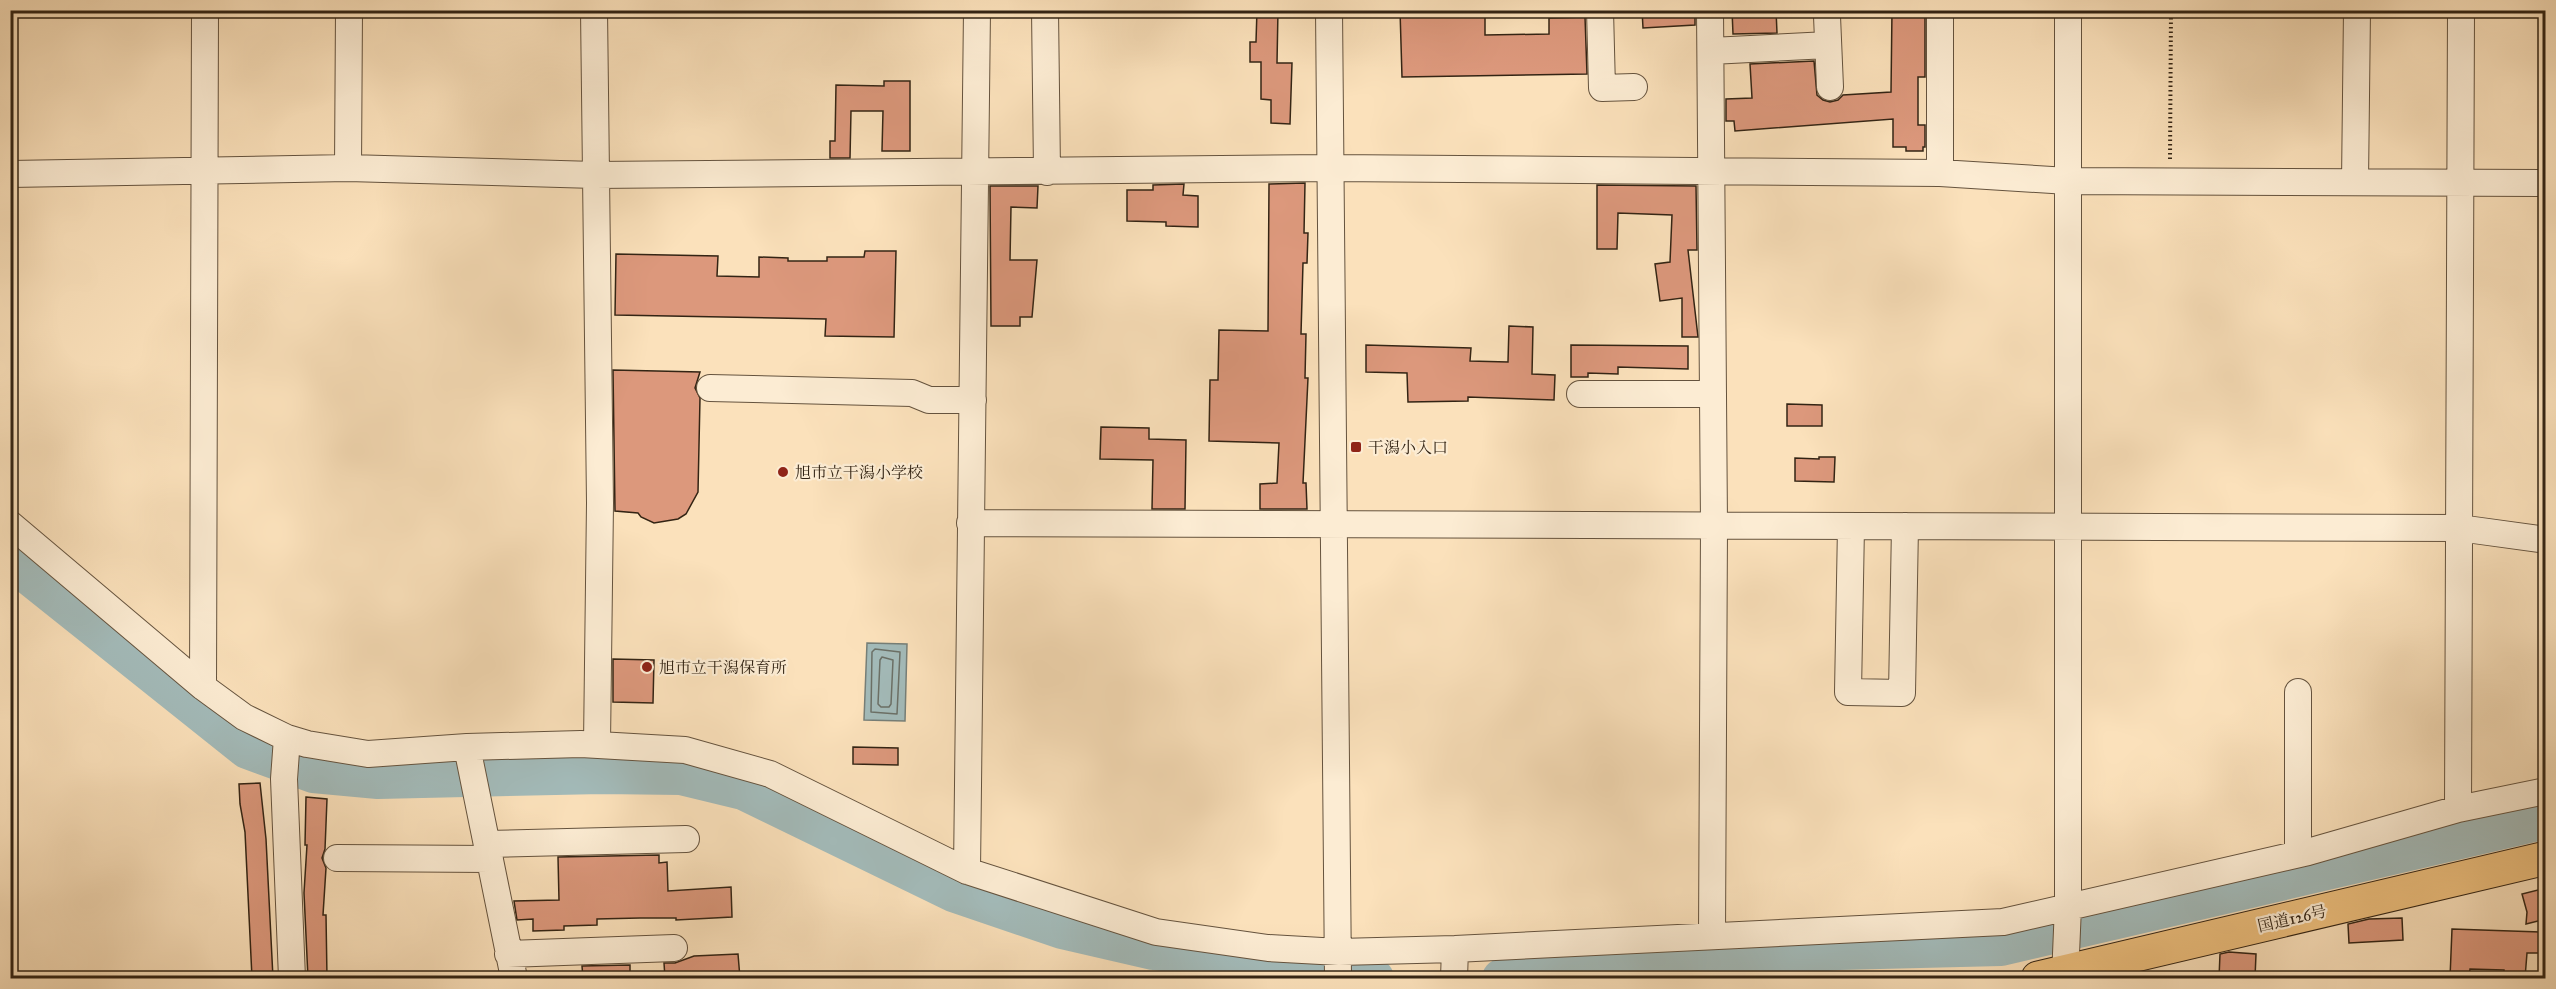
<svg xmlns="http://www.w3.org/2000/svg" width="2556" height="989" viewBox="0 0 2556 989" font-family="'IM FELL Great Primer','Noto Serif JP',serif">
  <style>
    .water { fill: #a3bbba; stroke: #767f78; stroke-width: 1.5 }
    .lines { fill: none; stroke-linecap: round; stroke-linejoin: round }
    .shore { stroke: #6b7067; stroke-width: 1.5 }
    .river { stroke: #a3bbba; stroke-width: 38 }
    .building { fill: #dc987c; stroke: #332414; stroke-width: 1.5 }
    .minor-casing { stroke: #65533e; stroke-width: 28 }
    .highway-casing { stroke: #332414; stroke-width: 35 }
    .path { stroke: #332414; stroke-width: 4; stroke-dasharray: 1.5 3; stroke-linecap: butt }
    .minor { stroke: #fcecd3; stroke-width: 26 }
    .highway { stroke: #eec07e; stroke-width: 33 }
    .poi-dot { fill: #8f2418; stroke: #fcecd3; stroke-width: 2 }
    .labels { text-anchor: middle; stroke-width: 4.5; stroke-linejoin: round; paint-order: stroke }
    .poi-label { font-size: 16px; fill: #332414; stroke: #fcecd3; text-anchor: start }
    .street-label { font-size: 16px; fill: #332414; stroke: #fcecd3 }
  </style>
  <rect width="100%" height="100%" fill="#fbe1bb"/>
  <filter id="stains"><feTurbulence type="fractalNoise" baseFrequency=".00333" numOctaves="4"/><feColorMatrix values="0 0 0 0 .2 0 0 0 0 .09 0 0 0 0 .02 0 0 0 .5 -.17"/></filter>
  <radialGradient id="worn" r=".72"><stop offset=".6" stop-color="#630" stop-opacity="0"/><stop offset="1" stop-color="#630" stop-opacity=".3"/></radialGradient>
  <!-- water -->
  <path class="water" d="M867 643 907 644 905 721 864 720Z"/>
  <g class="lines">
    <!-- shore -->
    <path class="shore" d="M875 649 900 652 897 714 871 712 872 652Z
      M882 657 893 660 891 704 889 707H881L878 704 880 660Z"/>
    <!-- river -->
    <path class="river" d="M10 561 247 750 313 774 378 780 602 775 681 776 743 791 953 893 1062 930 1153 951 1375 978
      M1501 978 1839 951 2001 947 2546 820"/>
  </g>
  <!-- building -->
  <path class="building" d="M1257 10H1278L1277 63H1292L1290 124 1271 123V100L1261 99V62H1250V42H1256Z
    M1400 10H1485V35L1549 34V18L1585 17 1587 74 1402 77Z
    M1642 10H1695V25L1643 28Z
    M1732 10H1776L1777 33 1733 34Z
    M1892 10H1925V77H1918V125H1925V147H1923V151H1906V147H1893V119L1735 131 1734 121H1726V99L1752 98 1750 64 1814 61 1817 95 1823 100 1830 102 1838 100 1843 95 1891 92Z
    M884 81H910V151H882L883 111H851L850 158H830V141H835L836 85 884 86Z
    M1305 183 1304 233H1308L1307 263H1303L1301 334H1306L1305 378H1308L1303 483H1306L1307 509H1260V484L1277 483 1279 443 1209 441 1210 380H1218L1219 330 1268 331 1269 184Z
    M1184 184 1183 195 1198 196V227L1166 226V222L1127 221V190H1153V185Z
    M1597 185 1696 186 1697 250H1688L1698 337H1682V298L1660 301 1655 264 1670 262 1672 215 1618 213 1617 249H1597Z
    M990 186H1038L1037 208 1011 207 1010 260H1037L1032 317H1020V326H991Z
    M865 251H896L894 337 825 336 826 319 615 315 616 254 718 256 717 276 759 277V257L788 258V261H827V257H864Z
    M1509 326 1533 327 1532 374 1555 375 1554 400 1468 397V401L1408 402 1407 373 1366 372V345L1471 348 1470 361 1508 362Z
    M1571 345 1688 346V369L1618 367V374L1588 373V377H1571Z
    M613 370 700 372 695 388 700 398 698 492 686 514 678 519 654 523 641 517 638 513 615 511Z
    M1787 404 1822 405V426H1787Z
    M1101 427 1149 428V439L1186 440 1185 509H1152L1153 460 1100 459Z
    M1819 457H1835L1834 482 1795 481V458L1819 459Z
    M613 659 654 660 653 703 613 702Z
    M853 747 898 748V765L853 764Z
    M260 783 266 839 273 978H252L245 832 240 804 239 784Z
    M306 797 327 799 325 849 322 858 326 868 323 915H326L327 978H308L304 893 307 845H305Z
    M659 855V863L667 862 668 891 731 887 732 917 676 920V918H640L597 919V925L564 926V930L533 931V919L517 920 514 901 559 900 558 857Z
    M2546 888V919L2526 924 2527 912 2522 894Z
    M2402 918 2403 940 2349 943 2348 924 2369 919Z
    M2452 929 2540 932V953H2527L2525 978H2504V970L2470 969 2469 978H2450Z
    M2229 952 2256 954 2255 978H2219L2220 954Z
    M738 954 740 978H665L664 963H675L694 956Z
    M630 965V978H583L582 966Z"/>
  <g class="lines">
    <!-- minor casing -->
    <g class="minor-casing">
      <path id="minor" d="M594 10 600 503 597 744
        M1045 10 1047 172
        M1329 10 1338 978
        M1600 10 1602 88 1634 87
        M1710 10 1714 526 1712 936
        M1827 16 1830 87
        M1711 51 1828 45
        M348 168 349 10
        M1940 173V10
        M10 174 348 168 595 175 1331 168 1940 173 2068 181 2546 183
        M2355 182 2357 10
        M710 388 912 393 929 400H973
        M1580 394H1713
        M970 523 2459 528 2546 540
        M10 524 203 687 244 717 287 738 307 744 368 754 467 747 581 744 685 750 770 774 967 871 1156 932 1268 948 1339 952 1455 949 2003 922 2308 852 2458 809 2546 791
        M1851 526 1848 692 1902 693 1905 526
        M203 687 205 10
        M287 738 284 779 292 978
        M467 747 514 978
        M2458 809 2461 10
        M487 844 686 839
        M2298 854V692
        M337 858 490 859
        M967 871 977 10
        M508 954 674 948
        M1454 978 1455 949
        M2065 978 2068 906V10"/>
    </g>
    <!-- highway casing -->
    <g class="highway-casing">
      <path id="highway" d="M2038 978 2546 858"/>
    </g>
    <!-- path -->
    <path class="path" d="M2170 159 2171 10"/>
    <!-- minor -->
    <use href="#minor" class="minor"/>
    <!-- highway -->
    <use href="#highway" class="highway"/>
  </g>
  <!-- markers -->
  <g class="poi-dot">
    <rect x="1350" y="441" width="12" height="12" rx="3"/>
    <circle cx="783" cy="472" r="6"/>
    <circle cx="647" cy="667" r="6"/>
  </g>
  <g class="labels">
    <!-- poi labels -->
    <g class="poi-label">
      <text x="1368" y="453">干潟小入口</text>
      <text x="795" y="478">旭市立干潟小学校</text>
      <text x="659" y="673">旭市立干潟保育所</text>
    </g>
    <!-- street labels -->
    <g class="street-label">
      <text transform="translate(2292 918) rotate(-13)" y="6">国道126号</text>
    </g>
  </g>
  <!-- margin -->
  <rect width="2556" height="989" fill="none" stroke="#fbe1bb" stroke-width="36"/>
  <rect x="12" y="12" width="2532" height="965" fill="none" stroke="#332414" stroke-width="3"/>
  <rect x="18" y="18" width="2520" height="953" fill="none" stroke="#332414" stroke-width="1.5"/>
  <rect width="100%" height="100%" filter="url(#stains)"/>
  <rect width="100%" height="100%" fill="url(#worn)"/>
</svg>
